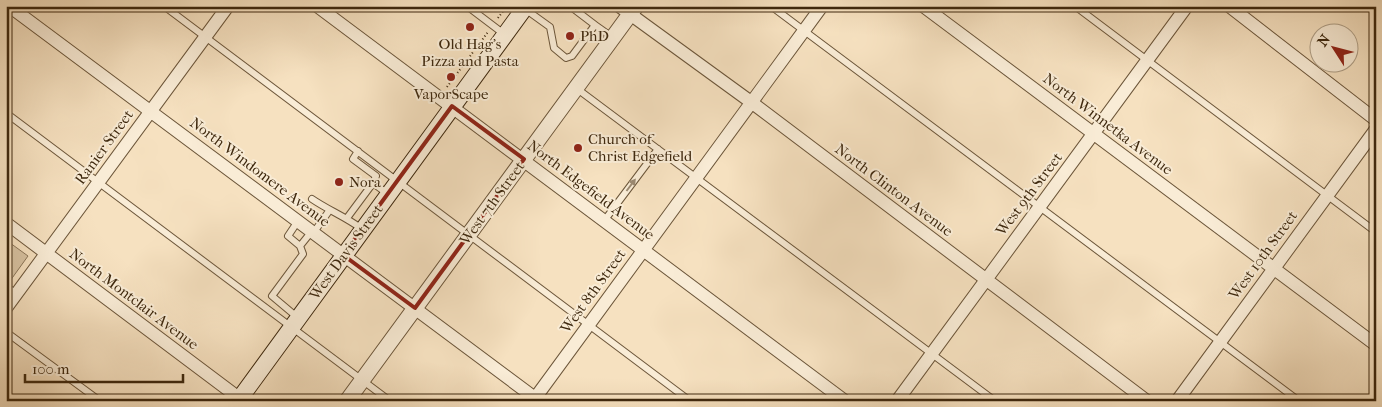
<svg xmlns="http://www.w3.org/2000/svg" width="1382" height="407" viewBox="0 0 1382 407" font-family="'IM FELL French Canon',serif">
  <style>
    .green { fill: #d7c2a2; stroke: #8a7558 }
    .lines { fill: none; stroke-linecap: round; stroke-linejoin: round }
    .service-casing { stroke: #6c563a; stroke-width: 8 }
    .minor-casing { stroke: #6c563a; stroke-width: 14 }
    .tertiary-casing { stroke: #6c563a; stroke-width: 17 }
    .secondary-casing { stroke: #3e280e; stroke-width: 18 }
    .path { stroke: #3e280e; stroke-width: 2; stroke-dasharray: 1 2.5; stroke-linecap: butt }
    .service { stroke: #f9ecd6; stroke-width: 6 }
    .minor { stroke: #f9ecd6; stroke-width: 12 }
    .tertiary { stroke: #f9ecd6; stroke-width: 15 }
    .secondary { stroke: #f9ecd6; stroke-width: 16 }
    .oneway { fill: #9c8a72 }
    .marked { fill: none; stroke: #8f2418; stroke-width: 4; stroke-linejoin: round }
    .poi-dot { fill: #8f2418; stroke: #f9ecd6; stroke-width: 2 }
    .labels { text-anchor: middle; stroke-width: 4; stroke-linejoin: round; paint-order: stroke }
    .poi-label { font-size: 15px; fill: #3e280e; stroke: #f9ecd6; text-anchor: start }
    .street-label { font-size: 15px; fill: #3e280e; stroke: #f9ecd6 }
  </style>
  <rect width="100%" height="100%" fill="#f6e1c0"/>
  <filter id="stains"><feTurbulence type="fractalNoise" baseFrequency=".004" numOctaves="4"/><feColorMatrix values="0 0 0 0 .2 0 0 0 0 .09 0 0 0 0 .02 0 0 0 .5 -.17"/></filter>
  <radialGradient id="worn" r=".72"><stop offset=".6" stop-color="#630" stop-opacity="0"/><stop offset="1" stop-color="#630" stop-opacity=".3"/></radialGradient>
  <!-- green -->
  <path class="green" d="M6 240 28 256 10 281 6 279Z"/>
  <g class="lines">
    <!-- service casing -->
    <g class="service-casing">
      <path id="service" d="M164 6 690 401
        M467 6 504 34
        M570 6 595 25
        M771 6 1299 401
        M1075 6 1376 232
        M525 9 550 27 554 48 566 58 572 56 595 25 612 37
        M576 88 995 401
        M6 113 390 401
        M358 151 353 159 376 176 373 183 388 194
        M312 199C328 210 346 217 362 229
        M347 218 373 183
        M298 221 288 236 300 246
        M604 221 658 149
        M314 232 329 211
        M6 286 16 294
        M297 317 272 296 303 254 300 246 312 231
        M6 332 100 401"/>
    </g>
    <!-- minor casing -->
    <g class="minor-casing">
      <path id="minor" d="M9 6 539 401
        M317 6 845 401
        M619 6 751 102 1147 401
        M923 6 1376 345
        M1229 6 1376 120
        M6 223 243 401
        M6 308 228 6
        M533 401 822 6
        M897 401 1187 6
        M1177 401 1376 129"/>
    </g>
    <!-- tertiary casing -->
    <g class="tertiary-casing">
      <path id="tertiary" d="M347 401 636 6"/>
    </g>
    <!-- secondary casing -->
    <g class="secondary-casing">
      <path id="secondary" d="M238 401 526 6"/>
    </g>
    <!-- path -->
    <path class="path" d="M498 18 507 6
      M447 87 488 32"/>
    <!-- service -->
    <use href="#service" class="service"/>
    <!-- minor -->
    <use href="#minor" class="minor"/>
    <!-- tertiary -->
    <use href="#tertiary" class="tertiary"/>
    <!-- secondary -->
    <use href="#secondary" class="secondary"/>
  </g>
  <!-- one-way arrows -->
  <defs><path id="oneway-solid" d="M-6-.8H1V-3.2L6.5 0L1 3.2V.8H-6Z" transform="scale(1.25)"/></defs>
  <use class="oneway" href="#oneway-solid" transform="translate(631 185) rotate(-53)"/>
  <!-- marked area -->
  <path class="marked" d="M452 106 524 159 415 308 343 255Z"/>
  <!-- markers -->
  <g class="poi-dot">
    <circle cx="470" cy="27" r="5"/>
    <circle cx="570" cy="36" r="5"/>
    <circle cx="451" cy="77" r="5"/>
    <circle cx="578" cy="148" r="5"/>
    <circle cx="339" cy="182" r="5"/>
  </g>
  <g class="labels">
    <!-- poi labels -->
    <g class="poi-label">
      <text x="580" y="41">PhD</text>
      <text x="470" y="49" text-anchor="middle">Old Hag's<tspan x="470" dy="17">Pizza and Pasta</tspan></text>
      <text x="451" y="99" text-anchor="middle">VaporScape</text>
      <text x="588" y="144">Church of<tspan x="588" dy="17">Christ Edgefield</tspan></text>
      <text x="349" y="187">Nora</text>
    </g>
    <!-- street labels -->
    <g class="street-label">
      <text transform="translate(1108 124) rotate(37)" y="5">North Winnetka Avenue</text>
      <text transform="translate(104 147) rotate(-54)" y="5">Ranier Street</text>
      <text transform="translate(260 172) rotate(37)" y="5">North Windomere Avenue</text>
      <text transform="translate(591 190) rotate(37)" y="5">North Edgefield Avenue</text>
      <text transform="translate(894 190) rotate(37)" y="5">North Clinton Avenue</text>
      <text transform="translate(1029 194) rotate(-53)" y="5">West 9th Street</text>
      <text transform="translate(492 203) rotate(-54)" y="5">West 7th Street</text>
      <text transform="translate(346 252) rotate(-54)" y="5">West Davis Street</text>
      <text transform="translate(1263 255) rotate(-54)" y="5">West 10th Street</text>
      <text transform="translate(593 291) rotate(-54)" y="5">West 8th Street</text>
      <text transform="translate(134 299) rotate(37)" y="5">North Montclair Avenue</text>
    </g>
  </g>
  <!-- margin -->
  <rect width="1382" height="407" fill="none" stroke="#f6e1c0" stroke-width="25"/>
  <rect x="8" y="8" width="1367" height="392" fill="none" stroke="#3e280e" stroke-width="2.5"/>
  <rect x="12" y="12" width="1357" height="382" fill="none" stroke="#3e280e"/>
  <!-- north arrow -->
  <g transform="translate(1334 48) rotate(306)"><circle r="24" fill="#f9ecd6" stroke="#ae9e86"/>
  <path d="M0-4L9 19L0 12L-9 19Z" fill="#8f2418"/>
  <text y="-8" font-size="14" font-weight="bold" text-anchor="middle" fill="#3e280e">N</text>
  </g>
  <!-- scale -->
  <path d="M25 374v8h158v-8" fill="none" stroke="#3e280e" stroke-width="2.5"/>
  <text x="32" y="374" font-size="15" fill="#3e280e" stroke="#f9ecd6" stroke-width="4" paint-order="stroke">100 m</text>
  <rect width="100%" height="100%" filter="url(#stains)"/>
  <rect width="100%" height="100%" fill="url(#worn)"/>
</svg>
